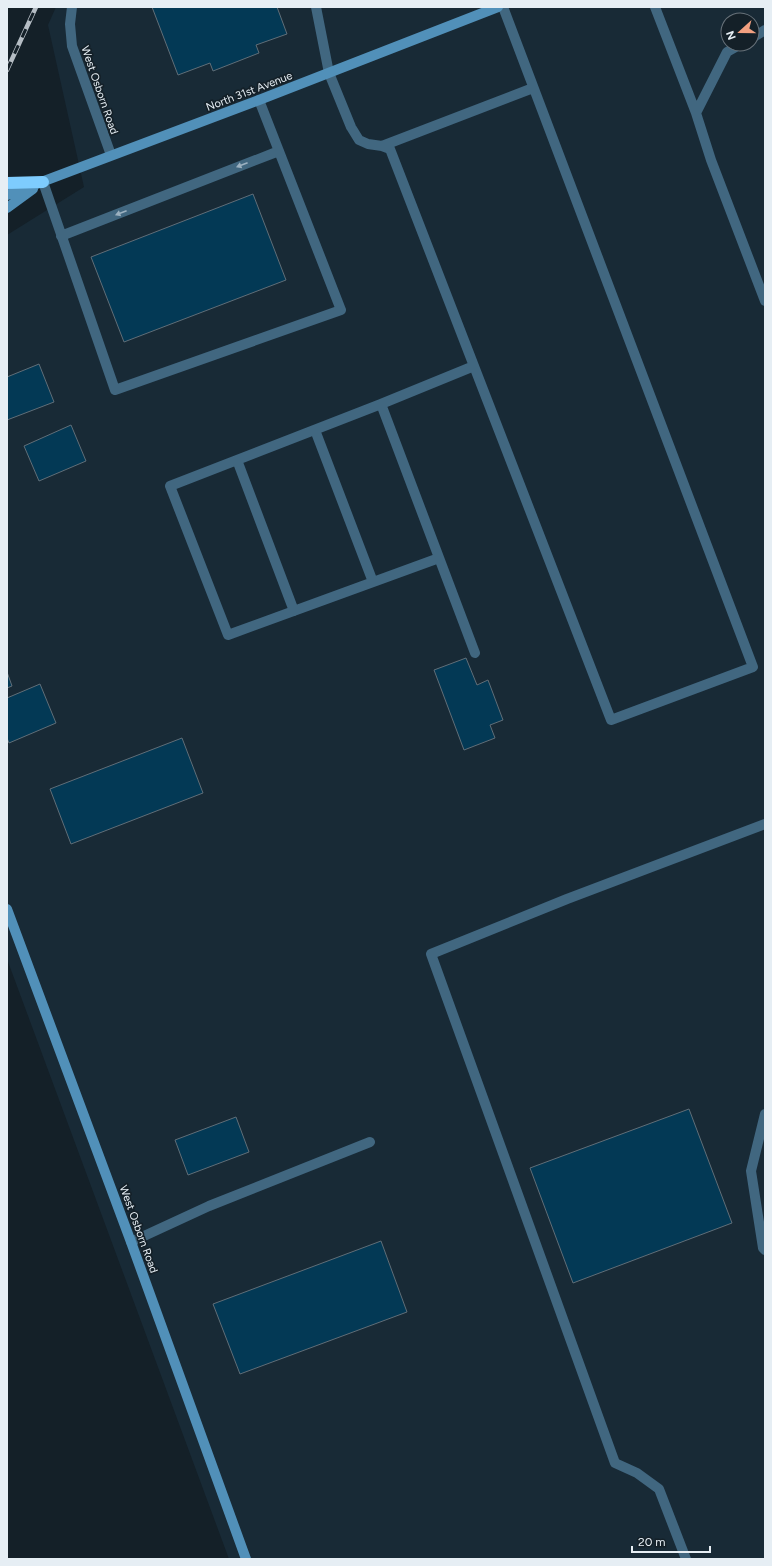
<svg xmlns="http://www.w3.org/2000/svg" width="772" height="1566" viewBox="0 0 772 1566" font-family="Figtree,sans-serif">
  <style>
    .built { fill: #182a36; fill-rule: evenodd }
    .building { fill: #033955; stroke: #606e78 }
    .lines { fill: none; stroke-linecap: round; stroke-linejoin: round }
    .lane { stroke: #416780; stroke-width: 10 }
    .street { stroke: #416780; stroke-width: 10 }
    .secondary { stroke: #5190b9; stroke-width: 10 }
    .highway { stroke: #7eccfe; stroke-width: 12 }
    .rail-casing { stroke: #b5bdc4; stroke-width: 4.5 }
    .rail { stroke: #142028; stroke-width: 3; stroke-dasharray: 9; stroke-linecap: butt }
    .oneway { fill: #9cb1c0 }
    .labels { text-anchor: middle; stroke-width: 3.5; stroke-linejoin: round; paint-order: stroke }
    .street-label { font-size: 11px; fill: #e6eef4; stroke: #142028 }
  </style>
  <rect width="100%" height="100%" fill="#142028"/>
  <!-- built -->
  <path class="built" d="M56 7H765V1559H229L7 959V235L84 187 48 25ZM728 20H752V44H728Z"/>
  <!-- building -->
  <path class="building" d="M152 7H277L287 34 256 45 259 53 213 71 210 63 178 75Z
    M253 194 286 280 124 342 91 257Z
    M39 364 54 402 7 420V377Z
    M71 425 86 461 39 481 24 446Z
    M466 658 477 685 488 680 503 720 490 725 495 738 464 750 434 670Z
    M7 672 12 686 7 688Z
    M40 684 56 723 9 743 7 738V698Z
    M182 738 203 793 71 844 50 789Z
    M689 1109 732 1223 573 1283 530 1168Z
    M236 1117 249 1152 188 1175 175 1140Z
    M381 1241 407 1312 240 1374 213 1304Z"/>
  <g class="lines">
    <!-- lane -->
    <path class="lane" d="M316 7 329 73 351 127 359 140 368 144 382 146 390 149 611 720 753 667 503 7
      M655 7 696 113
      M752 38 765 30
      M741 44 727 52 696 113 711 160 765 301
      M382 146 533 88
      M43 182 115 390 341 310 259 100
      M61 236 279 151
      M474 366 381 404 475 653
      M381 404 170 486 228 635 439 558
      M315 430 373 582
      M237 460 294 611
      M765 1114 751 1171 763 1248 765 1250
      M131 1242 209 1206 370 1142
      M686 1559 659 1489 637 1473 615 1463 431 954 567 899 765 824"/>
    <!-- street -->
    <path class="street" d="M72 7 70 24 72 46 111 155"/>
    <!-- secondary -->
    <path class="secondary" d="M7 195 259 100 498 7
      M7 208 33 189
      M7 909 131 1242 246 1559"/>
    <!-- highway -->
    <path class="highway" d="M7 183 43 182"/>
    <!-- rail casing -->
    <g class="rail-casing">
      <path id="rail" d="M7 70 36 7"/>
    </g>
    <!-- rail -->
    <use href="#rail" class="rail"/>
  </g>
  <!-- one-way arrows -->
  <defs><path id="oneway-solid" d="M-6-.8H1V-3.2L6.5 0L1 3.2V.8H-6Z"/></defs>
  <g class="oneway">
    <use href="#oneway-solid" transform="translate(242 165) rotate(159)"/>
    <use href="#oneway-solid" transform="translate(121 213) rotate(159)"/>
  </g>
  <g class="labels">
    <!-- street labels -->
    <g class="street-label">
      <text transform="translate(100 90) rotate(71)" y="4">West Osborn Road</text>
      <text transform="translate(249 91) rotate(-21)" y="4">North 31st Avenue</text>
      <text transform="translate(139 1229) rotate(70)" y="4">West Osborn Road</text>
    </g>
  </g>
  <!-- border -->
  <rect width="772" height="1566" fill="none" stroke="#e6eef4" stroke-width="16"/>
  <!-- north arrow -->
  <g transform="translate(740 32) rotate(249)"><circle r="19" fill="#142028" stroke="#68727a"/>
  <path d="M0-3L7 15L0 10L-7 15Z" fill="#f2a080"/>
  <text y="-6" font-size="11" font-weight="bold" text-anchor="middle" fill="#e6eef4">N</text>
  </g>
  <!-- scale -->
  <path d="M632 1546v6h78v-6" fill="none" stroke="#e6eef4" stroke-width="2"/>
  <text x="638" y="1546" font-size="12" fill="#e6eef4" stroke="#142028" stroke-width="3" paint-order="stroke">20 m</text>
</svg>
